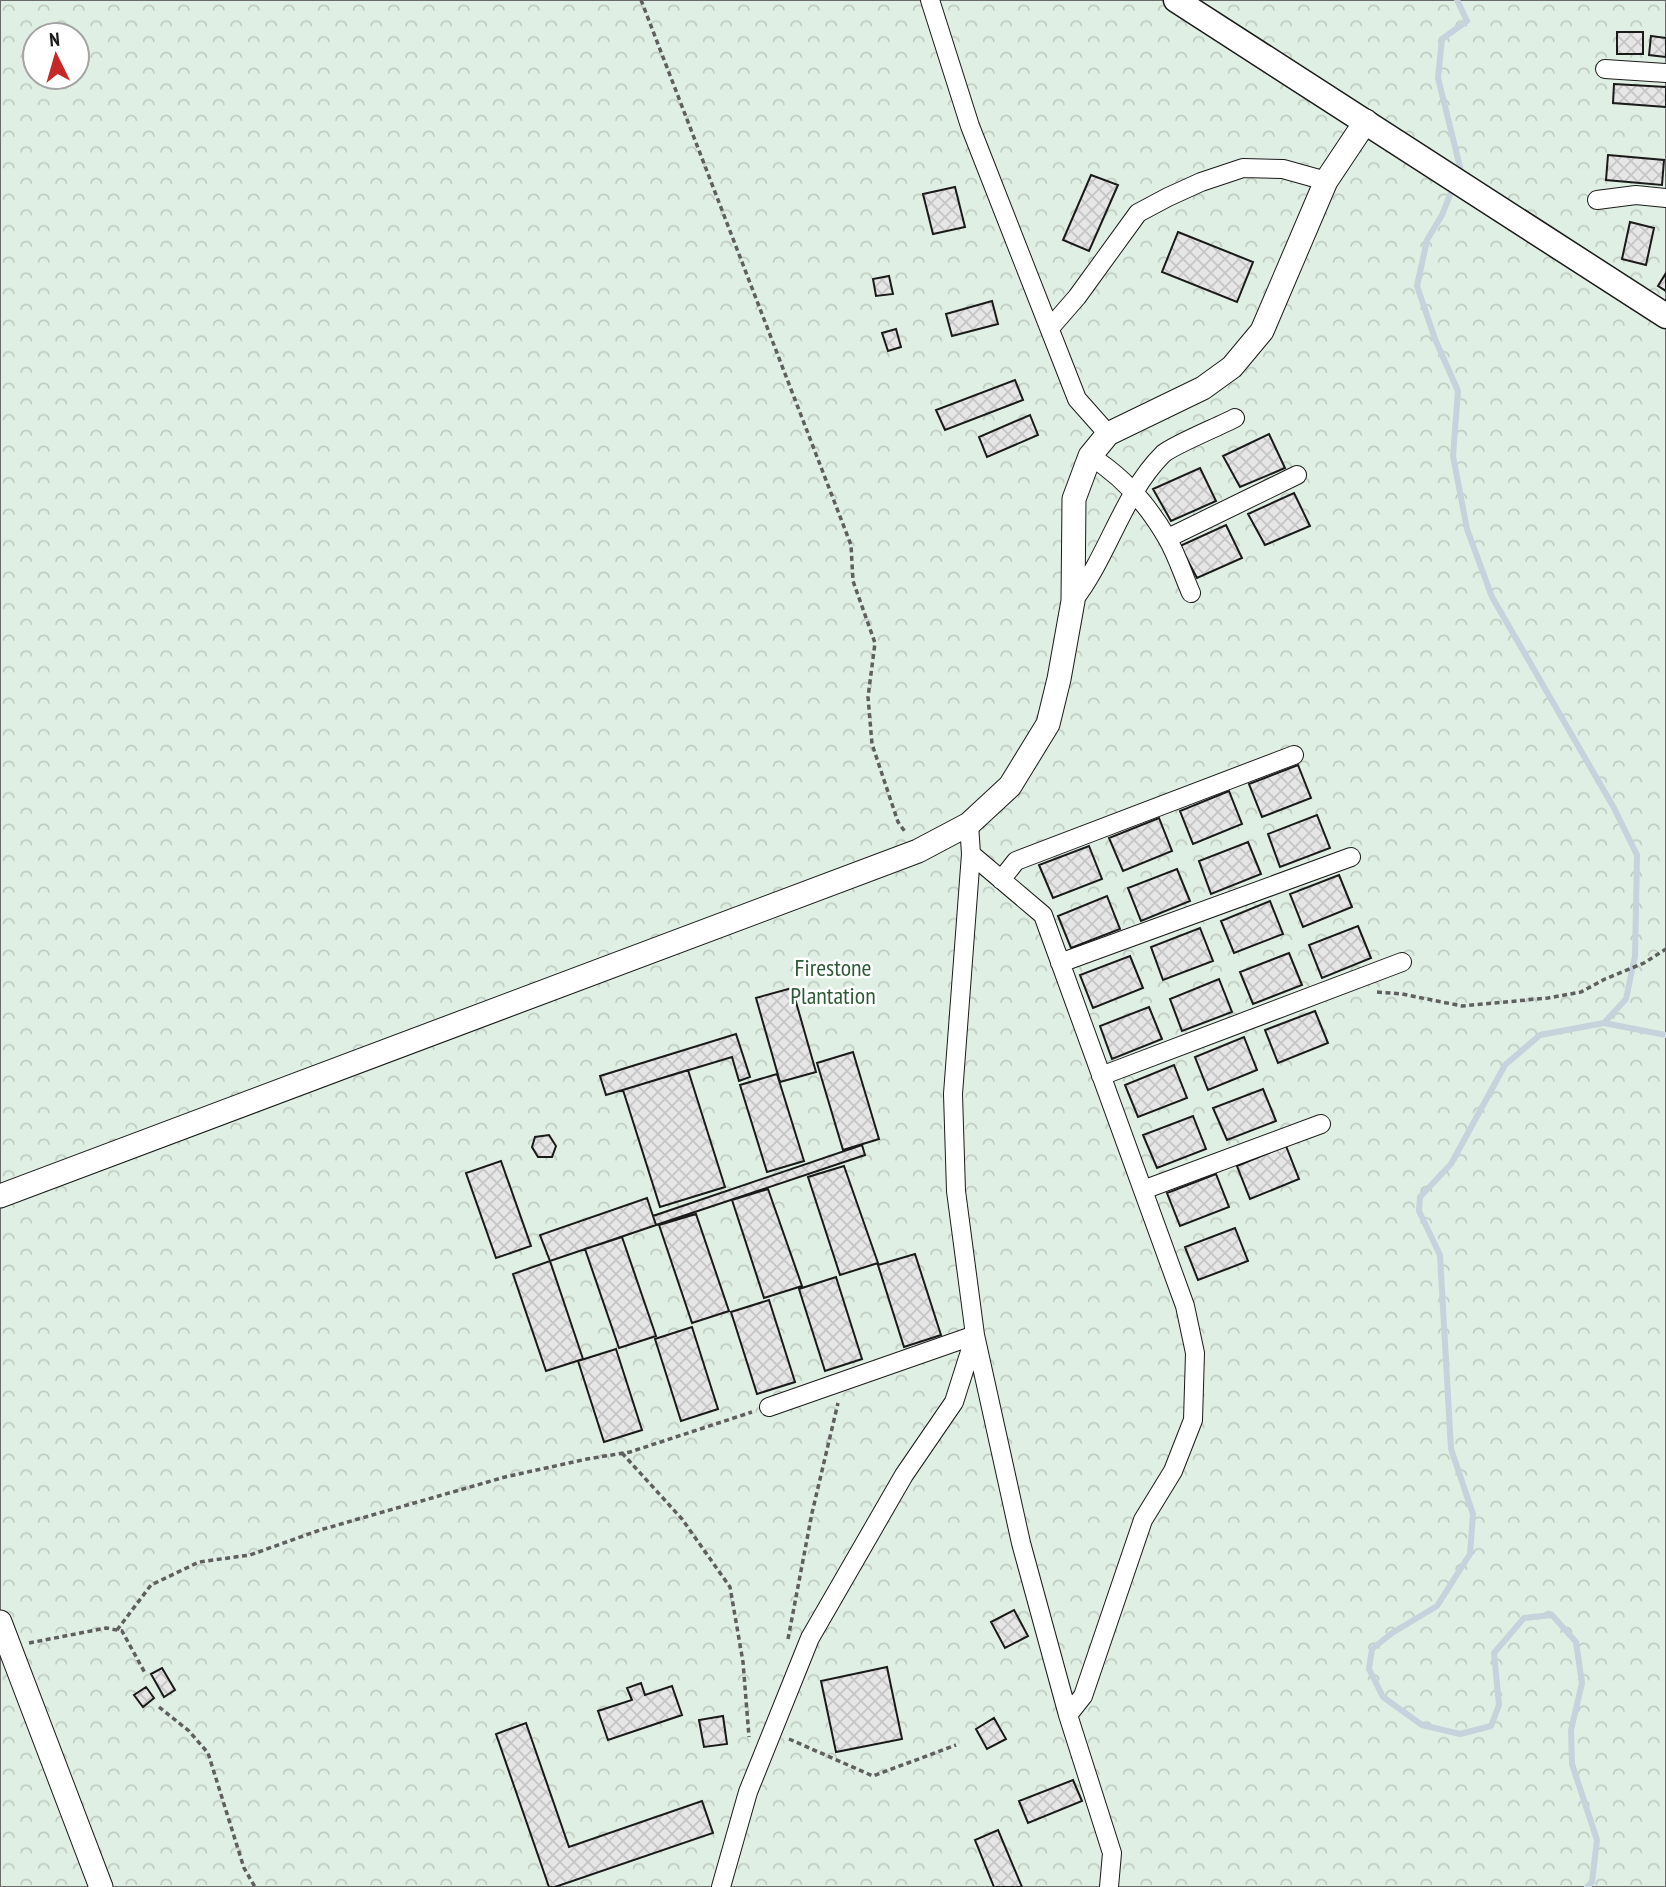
<svg xmlns="http://www.w3.org/2000/svg" width="1666" height="1887" viewBox="0 0 1666 1887" font-family="'PT Sans Narrow',sans-serif">
  <style>
    .forest { fill: url(#forest-crowns); stroke: #6a6a6a; stroke-width: 2; fill-rule: evenodd }
    .lines { fill: none; stroke-linecap: round; stroke-linejoin: round }
    .stream { stroke: #c6d2dc; stroke-width: 6 }
    .building { fill: url(#building-cross-hatch); stroke: #1a1a1a; stroke-width: 2 }
    .minor-casing { stroke: #1a1a1a; stroke-width: 20 }
    .tertiary-casing { stroke: #1a1a1a; stroke-width: 25 }
    .secondary-casing { stroke: #1a1a1a; stroke-width: 27 }
    .path { stroke: #5f5f5f; stroke-width: 3.5; stroke-dasharray: 5 3.5; stroke-linecap: butt }
    .minor { stroke: #fff; stroke-width: 18 }
    .tertiary { stroke: #fff; stroke-width: 23 }
    .secondary { stroke: #fff; stroke-width: 24 }
    .labels { text-anchor: middle; stroke-width: 5; stroke-linejoin: round; paint-order: stroke }
    .park-label { font-size: 24px; fill: #2b5a34; stroke: #fff }
  </style>
  <defs>
    <pattern id="forest-crowns" width="20" height="18" patternUnits="userSpaceOnUse" patternTransform="scale(1.75)"><rect width="20" height="18" fill="#e0efe3"/><path d="M2 6a3 3 0 1 1 6 0M12 15a3 3 0 1 1 6 0" fill="none" stroke="#c0ccc2"/></pattern>
    <pattern id="building-cross-hatch" width="8" height="8" patternUnits="userSpaceOnUse" patternTransform="scale(1.75)"><rect width="8" height="8" fill="#e6e6e6"/><path d="M0 0l8 8M0 8l8-8" fill="none" stroke="#c5c5c5"/></pattern>
  </defs>
  <rect width="100%" height="100%" fill="#fff"/>
  <!-- forest -->
  <path class="forest" d="M0 0H1666V1887H0ZM35 35H77V77H35Z"/>
  <g class="lines">
    <!-- stream -->
    <path class="stream" d="M1457 0 1467 21 1442 39 1438 78 1461 171 1458 176
      M1454 185 1442 215 1427 240 1417 286 1435 339 1458 391 1453 456 1467 529 1492 597 1614 808 1637 855 1635 956 1626 999 1604 1023
      M1587 1887 1592 1882 1597 1840 1572 1764 1571 1730 1582 1683 1576 1642 1552 1615 1524 1618 1494 1653 1499 1705 1491 1726 1460 1734 1422 1725 1383 1697 1369 1669 1372 1649 1392 1633 1437 1606 1470 1554 1473 1514 1451 1449 1440 1255 1419 1211 1420 1197 1451 1164 1505 1065 1540 1035 1604 1023 1666 1035"/>
  </g>
  <!-- building -->
  <path class="building" d="M1617 32H1643V54H1617Z
    M1651 36 1666 38V57L1649 55Z
    M1614 84 1666 87V107L1613 103Z
    M1608 155 1664 160 1662 185 1606 180Z
    M1091 175 1118 185 1089 251 1063 240Z
    M955 187 965 227 933 234 923 194Z
    M1630 222 1654 228 1646 265 1622 259Z
    M1178 232 1253 262 1237 302 1162 272Z
    M1666 273V291L1658 286Z
    M889 276 893 294 876 296 873 279Z
    M992 301 998 324 952 336 946 314Z
    M896 329 901 347 888 351 882 333Z
    M1015 380 1023 400 945 430 936 410Z
    M1030 415 1038 435 987 457 979 437Z
    M1269 434 1285 468 1240 487 1223 456Z
    M1200 468 1216 501 1171 521 1153 489Z
    M1294 493 1310 526 1265 545 1248 514Z
    M1226 525 1242 558 1197 578 1180 546Z
    M1298 765 1311 798 1262 817 1249 784Z
    M1229 791 1242 824 1193 844 1180 811Z
    M1317 815 1330 848 1280 867 1268 834Z
    M1159 818 1172 851 1123 871 1109 838Z
    M1248 842 1261 874 1211 894 1199 861Z
    M1089 846 1102 879 1053 898 1039 865Z
    M1177 869 1190 901 1141 921 1128 888Z
    M1339 875 1352 907 1303 927 1290 894Z
    M1107 896 1120 929 1071 948 1058 916Z
    M1270 901 1283 934 1234 953 1221 921Z
    M1358 926 1371 958 1322 978 1309 945Z
    M1200 928 1213 961 1163 980 1151 947Z
    M1289 953 1302 985 1253 1004 1240 972Z
    M1130 956 1143 988 1093 1008 1080 975Z
    M1219 979 1232 1012 1182 1031 1170 999Z
    M792 988 816 1072 780 1082 756 998Z
    M1149 1007 1162 1039 1112 1059 1100 1026Z
    M1315 1011 1328 1043 1278 1063 1265 1030Z
    M736 1034 750 1077 739 1081 732 1057 606 1095 600 1076Z
    M1244 1037 1257 1070 1208 1090 1195 1057Z
    M853 1052 879 1139 843 1150 817 1063Z
    M1174 1065 1187 1098 1138 1117 1125 1085Z
    M688 1070 725 1187 660 1207 623 1090Z
    M777 1074 804 1161 767 1172 740 1085Z
    M1263 1089 1276 1121 1227 1140 1213 1108Z
    M1193 1116 1206 1149 1157 1168 1143 1135Z
    M549 1135 556 1146 552 1157H538L532 1147 535 1137Z
    M862 1145 865 1155 656 1225 653 1216Z
    M1286 1146 1299 1179 1250 1199 1237 1166Z
    M501 1161 531 1246 496 1258 466 1173Z
    M844 1166 878 1263 840 1275 808 1177Z
    M1216 1174 1229 1207 1180 1226 1167 1193Z
    M768 1189 802 1286 764 1298 732 1200Z
    M647 1198 656 1225 550 1261 540 1235Z
    M696 1214 729 1311 692 1323 659 1225Z
    M1235 1228 1248 1261 1198 1280 1185 1247Z
    M622 1237 656 1336 619 1348 585 1249Z
    M915 1254 941 1335 904 1347 878 1265Z
    M550 1261 583 1359 546 1371 513 1274Z
    M836 1277 862 1359 825 1371 799 1289Z
    M769 1300 795 1382 757 1394 731 1312Z
    M692 1327 718 1409 681 1421 655 1339Z
    M616 1349 642 1430 604 1442 578 1361Z
    M1014 1610 1028 1636 1005 1648 991 1622Z
    M887 1667 902 1739 836 1752 821 1681Z
    M162 1668 175 1690 164 1697 151 1674Z
    M641 1683 645 1695 672 1686 682 1715 608 1740 598 1711 632 1700 627 1688Z
    M146 1687 154 1698 143 1707 134 1695Z
    M723 1716 727 1744 704 1747 699 1720Z
    M994 1718 1006 1739 987 1749 976 1729Z
    M526 1723 569 1847 702 1801 713 1833 555 1887H549L496 1734Z
    M1073 1780 1082 1801 1028 1823 1019 1801Z
    M998 1830 1022 1887H994L975 1840Z"/>
  <g class="lines">
    <!-- minor casing -->
    <g class="minor-casing">
      <path id="minor" d="M930 0 970 126 1077 399 1108 434
        M1605 69 1666 73
        M1597 200 1636 195 1666 198
        M1050 328 1077 297 1138 213 1168 197 1201 182 1243 168 1283 169 1326 181
        M1090 456C1122 476 1148 505 1167 538 1177 555 1183 575 1191 593
        M1168 538 1297 475
        M1073 601C1108 557 1122 495 1163 454 1173 445 1220 426 1235 418
        M969 824 971 854 1043 915 1185 1306 1195 1353 1193 1420 1173 1471 1143 1520 1083 1696 1068 1715
        M971 854 953 1094 956 1191 975 1335 1021 1543 1068 1715 1112 1853 1109 1887
        M1001 880 1016 861 1294 755
        M1060 963 1351 857
        M1101 1076 1402 962
        M1143 1190 1321 1124
        M769 1407 975 1335
        M721 1887 748 1792 810 1638 904 1475 954 1402 974 1339"/>
    </g>
    <!-- tertiary casing -->
    <g class="tertiary-casing">
      <path id="tertiary" d="M0 1196 918 851 969 824 1010 786 1048 724 1059 679 1073 601 1074 499 1090 456 1108 434 1203 388 1232 367 1262 331 1326 181 1366 121
        M0 1622 101 1887"/>
    </g>
    <!-- secondary casing -->
    <g class="secondary-casing">
      <path id="secondary" d="M1176 0 1666 316"/>
    </g>
    <!-- path -->
    <path class="path" d="M641 0 851 545 853 581 875 643 868 697 872 744 898 822 906 833
      M1377 992 1402 994 1462 1006 1548 998 1581 992 1605 979 1644 963 1666 949
      M622 1453 682 1519 730 1587 743 1662 749 1737
      M117 1630 151 1585 199 1562 250 1555 320 1530 505 1477 587 1459 630 1452 752 1412
      M788 1639 812 1513 838 1403
      M29 1643 106 1628 122 1631 145 1673
      M159 1707 189 1731 208 1753 244 1868 255 1887
      M789 1739 873 1776 956 1745"/>
    <!-- minor -->
    <use href="#minor" class="minor"/>
    <!-- tertiary -->
    <use href="#tertiary" class="tertiary"/>
    <!-- secondary -->
    <use href="#secondary" class="secondary"/>
  </g>
  <g class="labels">
    <!-- park labels -->
    <g class="park-label">
      <text x="833" y="976">Firestone<tspan x="833" dy="28">Plantation</tspan></text>
    </g>
  </g>
  <!-- north arrow -->
  <g transform="translate(56 56) rotate(355)"><circle r="33" fill="#ffffff" stroke="#a3a3a3" stroke-width="2"/>
  <path d="M0-5L12 26L0 18L-12 26Z" fill="#c62828"/>
  <text y="-10" font-size="19" font-weight="bold" text-anchor="middle" fill="#1a1a1a">N</text>
  </g>
</svg>
